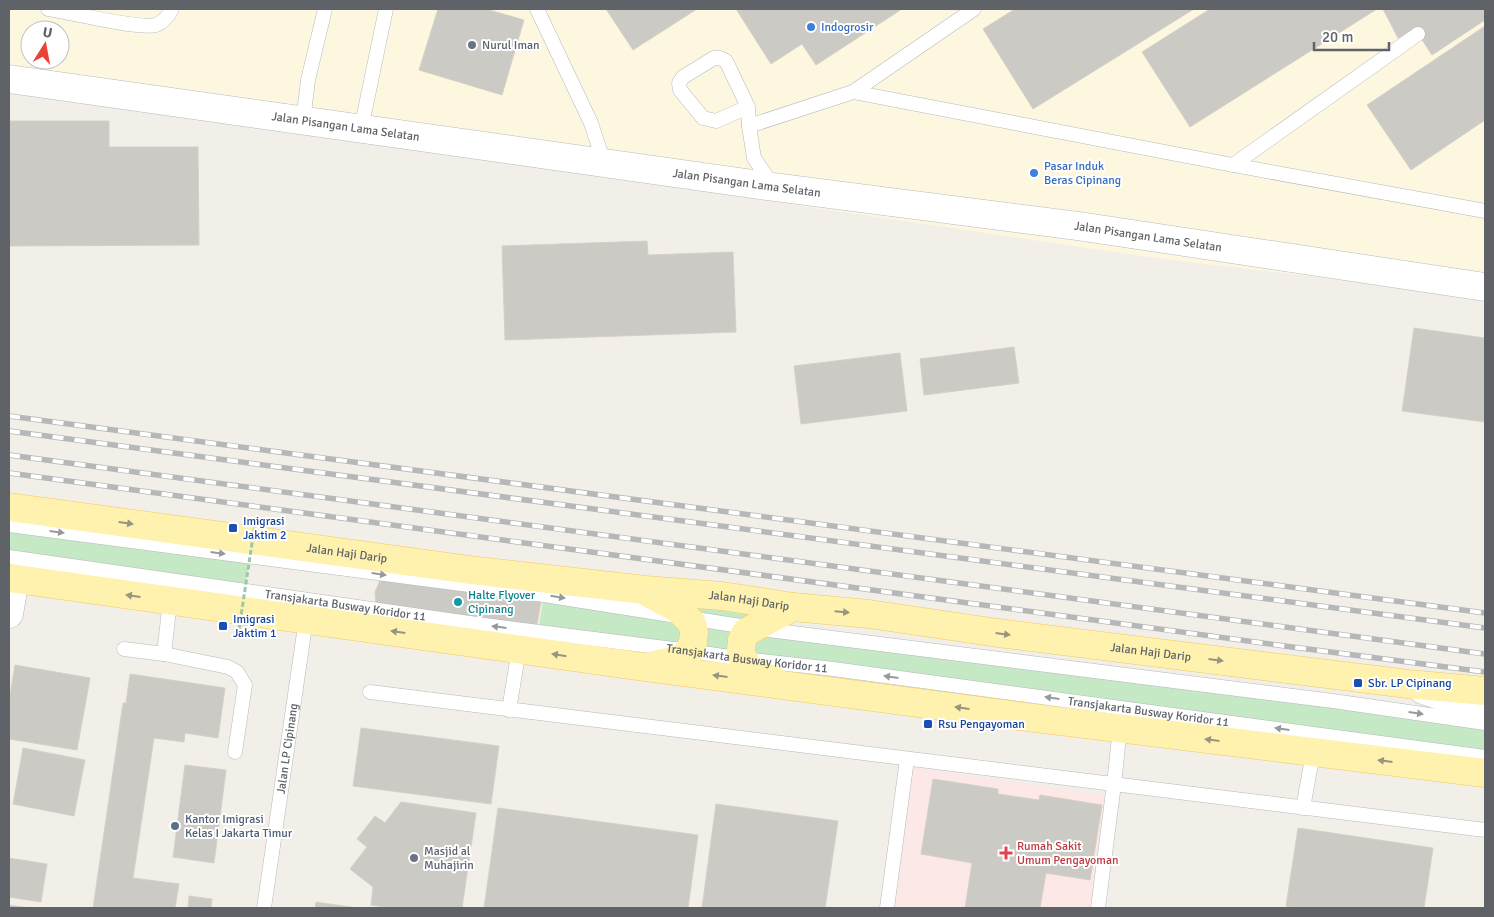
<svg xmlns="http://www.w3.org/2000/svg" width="1494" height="917" viewBox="0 0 1494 917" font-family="Signika,sans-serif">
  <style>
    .commercial { fill: #fef7e0; fill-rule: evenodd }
    .medical { fill: #fce8e6 }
    .green { fill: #c5e8c5 }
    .building { fill: #cccac5; stroke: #d6d1c6 }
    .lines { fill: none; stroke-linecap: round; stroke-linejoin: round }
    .lane-casing { stroke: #b5b8bc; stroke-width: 15 }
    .street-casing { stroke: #b5b8bc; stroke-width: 29 }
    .secondary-casing { stroke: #b6babf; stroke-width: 29 }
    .primary-casing { stroke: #f2c960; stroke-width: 29 }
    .lane { stroke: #fff; stroke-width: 14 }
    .street { stroke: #fff; stroke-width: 28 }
    .secondary { stroke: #fff; stroke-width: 28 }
    .primary { stroke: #fff2af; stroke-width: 28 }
    .rail-casing { stroke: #b6b7b8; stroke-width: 5.5 }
    .rail { stroke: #fff; stroke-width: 4; stroke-dasharray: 11; stroke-linecap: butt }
    .path-bridge { stroke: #9cc7a9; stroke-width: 3; stroke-dasharray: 5 2.5; stroke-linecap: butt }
    .oneway { fill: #979581 }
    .oneway2 { fill: #979a9d }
    .shop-dot { fill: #3f7fe0; stroke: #fff; stroke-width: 2 }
    .worship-dot { fill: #6b7280; stroke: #fff; stroke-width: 2 }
    .transit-dot { fill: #1a4fb4; stroke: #fff; stroke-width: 2 }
    .culture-dot { fill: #0f9aa8; stroke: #fff; stroke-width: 2 }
    .service-dot { fill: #5c6f8a; stroke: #fff; stroke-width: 2 }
    .health-dot { fill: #e0444e; stroke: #fff; stroke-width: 2 }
    .labels { text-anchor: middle; stroke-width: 4; stroke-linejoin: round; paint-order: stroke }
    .shop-label { font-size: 12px; fill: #366cbe; stroke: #fff; text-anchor: start }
    .worship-label { font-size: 12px; fill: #5b616d; stroke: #fff; text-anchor: start }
    .street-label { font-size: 12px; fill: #5f6368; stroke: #fff }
    .transit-label { font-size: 12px; fill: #164399; stroke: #fff; text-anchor: start }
    .culture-label { font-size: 12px; fill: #0d838f; stroke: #fff; text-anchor: start }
    .service-label { font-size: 12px; fill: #4e5e75; stroke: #fff; text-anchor: start }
    .health-label { font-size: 12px; fill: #be3a42; stroke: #fff; text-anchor: start }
  </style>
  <rect width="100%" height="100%" fill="#f1efe8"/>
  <!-- commercial -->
  <path class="commercial" d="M9 9H1485V297L1155 258 9 89ZM30 30H60V60H30Z"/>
  <!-- medical -->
  <path class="medical" d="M913 767 1118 797 1103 908H894Z"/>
  <!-- green -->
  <path class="green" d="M9 525 250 557 244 591 9 558Z
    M645 590 793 607 762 624 1485 722V757L772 662 756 673 682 658 538 632 544 595Z"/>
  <!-- building -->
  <path class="building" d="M438 9H486L524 20 502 95 419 70Z
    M606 9H697L633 50Z
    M736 9H902L816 65 802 44 771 64Z
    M1015 9H1194L1033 109 983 29Z
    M1210 9H1377L1190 127 1142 52Z
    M1383 9H1485V20L1432 55 1415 29 1398 38Z
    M1485 26V120L1411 170 1367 105Z
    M9 121H109V147H198L199 245 9 246Z
    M647 241 648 255 733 252 736 332 505 340 502 246Z
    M1414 328 1485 338V422L1402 411Z
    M1014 347 1019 383 924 395 920 359Z
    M900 353 907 411 801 424 794 366Z
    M382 576 542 596 536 630 376 608 375 592Z
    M15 665 90 678 77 750 9 739V701Z
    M130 674 225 688 218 738 185 733 184 742 154 738 133 878 179 884 175 908H93L123 703H126Z
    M361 728 499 746 491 804 353 786Z
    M23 748 85 760 74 816 13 804Z
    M185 765 226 770 214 863 173 857Z
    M933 779 998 789V794L1039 800 1040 795 1102 805 1090 880 1046 873 1040 908H965L972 863 921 854Z
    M401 802 476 813 462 908H391L371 905 373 887 350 869 367 847 357 839 375 816 385 823Z
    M716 804 838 821 825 908H702Z
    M498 808 698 835 688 908H484Z
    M1298 828 1433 848 1424 908H1300L1286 906Z
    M9 858 47 864 41 902 9 897Z
    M189 896 212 899 211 908H188Z
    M316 902 357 908H315Z
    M9 905 30 908H9Z"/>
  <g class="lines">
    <!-- lane casing -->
    <g class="lane-casing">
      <g id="lane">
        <path d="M48 9C68 12 141 30 156 25 163 22 169 15 172 9"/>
        <path d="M537 9 591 123 604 163"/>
        <path d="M853 92 1233 165 1485 211"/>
        <path d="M748 107 716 121 703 118 680 90 679 83 683 77 714 58H720L726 61 748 107 749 126"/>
        <path d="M303 121 308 80 325 9"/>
        <path d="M361 129 386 9"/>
        <path d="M1233 165 1418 34"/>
        <path d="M773 186 754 158 749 126 853 92 974 9"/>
        <path d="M9 525 544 595 753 628 1333 701 1485 723"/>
        <path id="s1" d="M9 557 469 623 689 651 743 659 833 669 1485 757"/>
        <path d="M124 649 164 654 170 601"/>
        <path d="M164 654 228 667 237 672 245 685 235 752"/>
        <path d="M370 692 1485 830"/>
        <path d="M509 710 519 649"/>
        <path d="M1303 808 1313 753"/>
        <path id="s2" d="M264 908 306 619"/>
        <path d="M887 908 907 759"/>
        <path d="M1098 908 1114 784 1120 728"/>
      </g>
    </g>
    <!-- street casing -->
    <g class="street-casing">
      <path id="street" d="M9 614 15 579"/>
    </g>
    <!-- secondary casing -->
    <g class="secondary-casing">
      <g id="secondary">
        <path id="s3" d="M9 79 774 187 1078 226 1485 287"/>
        <path d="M1423 690 1485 711"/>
      </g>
    </g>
    <!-- primary casing -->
    <g class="primary-casing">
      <g id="primary">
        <path id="s4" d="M9 507 470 570 645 590 722 596 793 607 869 614 998 633 1408 684 1485 691"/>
        <path d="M9 578 644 667 1010 715 1485 773"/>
        <path d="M650 594 678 609 692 623 694 633 693 642 689 651 682 658 673 661 654 665"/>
        <path d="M773 680 756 673 749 668 743 659 741 650 742 640 746 632 793 607"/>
      </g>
    </g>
    <!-- lane -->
    <use href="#lane" class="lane"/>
    <!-- street -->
    <use href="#street" class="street"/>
    <!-- secondary -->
    <use href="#secondary" class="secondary"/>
    <!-- primary -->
    <use href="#primary" class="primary"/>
    <!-- rail casing -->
    <g class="rail-casing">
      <path id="rail" d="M9 416 1485 613
        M9 431 1485 628
        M9 455 1485 654
        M9 473 1292 647 1485 672"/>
    </g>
    <!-- rail -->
    <use href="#rail" class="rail"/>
    <!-- path-bridge -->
    <path class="path-bridge" d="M239 629 256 517"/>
  </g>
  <!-- one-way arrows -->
  <defs><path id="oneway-solid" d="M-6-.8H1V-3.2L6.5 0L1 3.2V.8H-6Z" transform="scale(1.25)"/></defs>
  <g class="oneway">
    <use href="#oneway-solid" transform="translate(126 523) rotate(8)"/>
    <use href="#oneway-solid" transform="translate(133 596) rotate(-172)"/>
    <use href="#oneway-solid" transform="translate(842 612) rotate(5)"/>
    <use href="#oneway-solid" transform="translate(398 632) rotate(-172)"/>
    <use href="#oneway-solid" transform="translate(1003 634) rotate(7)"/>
    <use href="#oneway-solid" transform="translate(559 655) rotate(-171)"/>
    <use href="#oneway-solid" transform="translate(1216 660) rotate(7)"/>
    <use href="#oneway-solid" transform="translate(720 676) rotate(-173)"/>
    <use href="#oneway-solid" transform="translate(962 708) rotate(-172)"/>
    <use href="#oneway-solid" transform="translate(1212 740) rotate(-173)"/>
    <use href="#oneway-solid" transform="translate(1385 761) rotate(-173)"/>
  </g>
  <g class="oneway2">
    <use href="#oneway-solid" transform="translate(57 532) rotate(7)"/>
    <use href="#oneway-solid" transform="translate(218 553) rotate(7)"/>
    <use href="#oneway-solid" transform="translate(379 574) rotate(8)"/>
    <use href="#oneway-solid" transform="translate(558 597) rotate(9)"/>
    <use href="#oneway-solid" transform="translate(499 627) rotate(-173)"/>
    <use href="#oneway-solid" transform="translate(891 677) rotate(-172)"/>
    <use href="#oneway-solid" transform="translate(1052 698) rotate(-172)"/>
    <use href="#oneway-solid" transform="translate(1416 713) rotate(8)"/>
    <use href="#oneway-solid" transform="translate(1282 729) rotate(-172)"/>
  </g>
  <!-- markers -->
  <g class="shop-dot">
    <circle cx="811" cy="27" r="5"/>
    <circle cx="1034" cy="173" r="5"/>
  </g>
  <g class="worship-dot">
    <circle cx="472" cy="45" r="5"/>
    <circle cx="414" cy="858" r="5"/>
  </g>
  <g class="transit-dot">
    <rect x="228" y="523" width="10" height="10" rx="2.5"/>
    <rect x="218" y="621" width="10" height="10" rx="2.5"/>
    <rect x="1353" y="678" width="10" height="10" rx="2.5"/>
    <rect x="923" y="719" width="10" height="10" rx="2.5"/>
  </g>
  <circle class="culture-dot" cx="458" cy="602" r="5"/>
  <circle class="service-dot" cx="175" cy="826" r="5"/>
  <path class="health-dot" d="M1003.5 845.5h5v5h5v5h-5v5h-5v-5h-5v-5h5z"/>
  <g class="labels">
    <!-- shop labels -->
    <g class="shop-label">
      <text x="821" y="31">Indogrosir</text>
      <text x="1044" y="170">Pasar Induk<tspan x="1044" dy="14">Beras Cipinang</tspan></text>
    </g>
    <!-- worship labels -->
    <g class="worship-label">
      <text x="482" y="49">Nurul Iman</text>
      <text x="424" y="855">Masjid al<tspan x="424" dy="14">Muhajirin</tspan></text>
    </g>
    <!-- street labels -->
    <g class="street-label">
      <text dy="4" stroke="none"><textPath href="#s3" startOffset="340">Jalan Pisangan Lama Selatan</textPath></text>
      <text dy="4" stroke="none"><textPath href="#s3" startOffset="745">Jalan Pisangan Lama Selatan</textPath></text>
      <text dy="4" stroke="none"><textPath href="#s3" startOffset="1150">Jalan Pisangan Lama Selatan</textPath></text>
      <text dy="4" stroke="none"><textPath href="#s4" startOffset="341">Jalan Haji Darip</textPath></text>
      <text dy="4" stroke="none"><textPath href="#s4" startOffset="746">Jalan Haji Darip</textPath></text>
      <text dy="4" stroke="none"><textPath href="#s1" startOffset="340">Transjakarta Busway Koridor 11</textPath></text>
      <text dy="4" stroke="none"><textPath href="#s4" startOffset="1151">Jalan Haji Darip</textPath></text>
      <text dy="4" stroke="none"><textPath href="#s1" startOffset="745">Transjakarta Busway Koridor 11</textPath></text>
      <text dy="4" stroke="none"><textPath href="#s1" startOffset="1150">Transjakarta Busway Koridor 11</textPath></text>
      <text dy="4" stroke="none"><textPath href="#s2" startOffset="161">Jalan LP Cipinang</textPath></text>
    </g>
    <!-- transit labels -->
    <g class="transit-label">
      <text x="243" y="525">Imigrasi<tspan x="243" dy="14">Jaktim 2</tspan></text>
      <text x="233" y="623">Imigrasi<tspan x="233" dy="14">Jaktim 1</tspan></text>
      <text x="1368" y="687">Sbr. LP Cipinang</text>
      <text x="938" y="728">Rsu Pengayoman</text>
    </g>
    <!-- culture labels -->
    <g class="culture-label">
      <text x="468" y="599">Halte Flyover<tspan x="468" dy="14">Cipinang</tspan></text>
    </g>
    <!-- service labels -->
    <g class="service-label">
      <text x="185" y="823">Kantor Imigrasi<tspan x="185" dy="14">Kelas I Jakarta Timur</tspan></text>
    </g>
    <!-- health labels -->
    <g class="health-label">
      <text x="1017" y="850">Rumah Sakit<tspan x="1017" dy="14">Umum Pengayoman</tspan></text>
    </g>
  </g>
  <!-- border -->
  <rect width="1494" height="917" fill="none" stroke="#5f6368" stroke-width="20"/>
  <!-- north arrow -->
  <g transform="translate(45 45) rotate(11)"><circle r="24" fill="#ffffff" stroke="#bfc1c3"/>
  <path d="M0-4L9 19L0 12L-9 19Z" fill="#ea4335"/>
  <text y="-8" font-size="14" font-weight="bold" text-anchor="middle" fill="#5f6368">U</text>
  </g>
  <!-- scale -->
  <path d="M1314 42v8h75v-8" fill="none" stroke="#5f6368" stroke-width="2.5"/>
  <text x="1322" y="42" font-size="15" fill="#5f6368" stroke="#ffffff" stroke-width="4" paint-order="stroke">20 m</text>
</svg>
